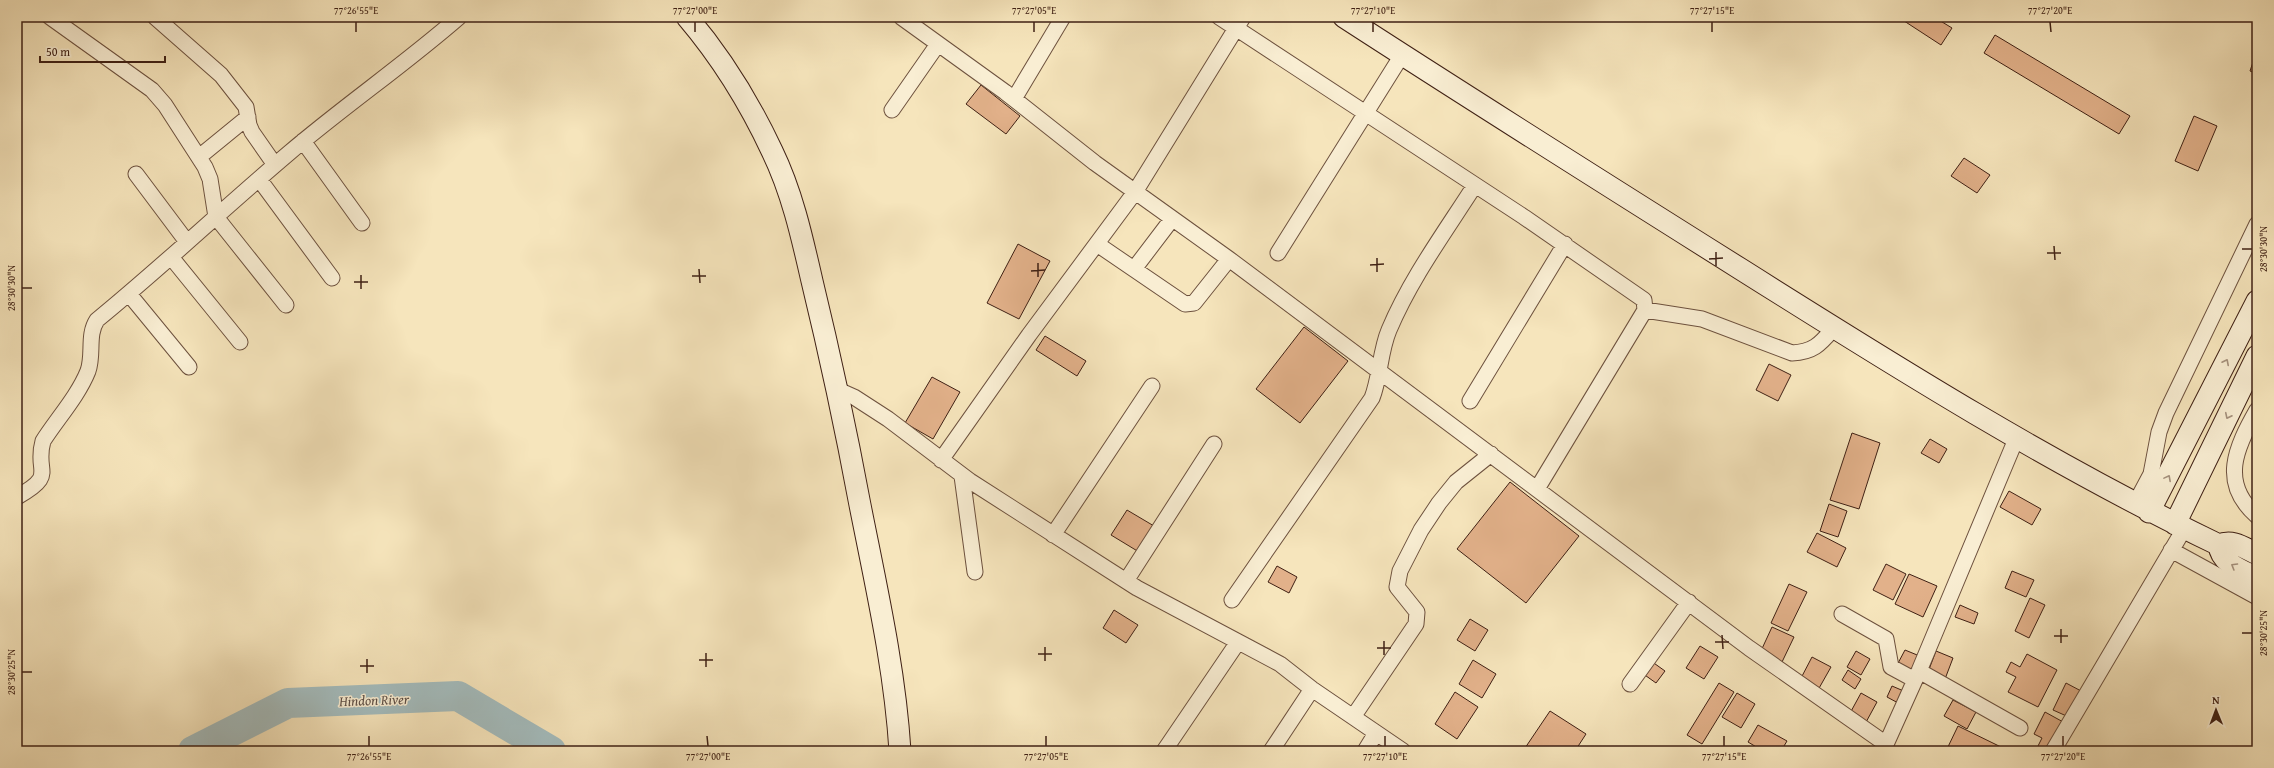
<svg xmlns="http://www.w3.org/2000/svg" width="2274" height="768" viewBox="0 0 2274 768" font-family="'Gentium Book Plus',serif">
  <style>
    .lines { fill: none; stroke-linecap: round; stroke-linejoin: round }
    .river { stroke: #a4bcbd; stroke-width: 30 }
    .building { fill: #e2b18a; stroke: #3f2014 }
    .street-casing { stroke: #6d513e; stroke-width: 17 }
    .secondary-casing { stroke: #3f2014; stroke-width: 23 }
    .street { stroke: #f9eed3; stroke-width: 15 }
    .secondary { stroke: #f9eed3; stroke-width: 21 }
    .oneway { stroke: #a5917d }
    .ticks { fill: none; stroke: #3f2014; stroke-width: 1.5 }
    .labels { text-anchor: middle; stroke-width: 3; stroke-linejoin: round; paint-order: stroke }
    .water-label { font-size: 14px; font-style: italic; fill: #5d4f47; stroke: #f9eed3 }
    .neatline { fill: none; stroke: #3f2014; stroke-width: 1.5 }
    .ticks-label { font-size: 10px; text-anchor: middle; fill: #3f2014 }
  </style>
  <rect width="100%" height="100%" fill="#f6e5bc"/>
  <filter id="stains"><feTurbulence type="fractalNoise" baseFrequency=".005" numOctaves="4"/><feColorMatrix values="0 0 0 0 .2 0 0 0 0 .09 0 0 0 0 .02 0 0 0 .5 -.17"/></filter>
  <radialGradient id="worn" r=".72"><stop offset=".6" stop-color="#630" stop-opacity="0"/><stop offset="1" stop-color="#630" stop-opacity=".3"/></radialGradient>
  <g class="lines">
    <!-- river -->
    <path class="river" d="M193 751 288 703 458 696 551 751"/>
  </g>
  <!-- building -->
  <path class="building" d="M1898 17H1934L1952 28 1941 45Z
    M1995 35 2130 116 2119 134 1984 53Z
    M2257 50V74L2250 71Z
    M981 85 1020 116 1006 134 966 104Z
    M2194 116 2217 126 2198 171 2175 161Z
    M1964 158 1990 175 1977 193 1951 176Z
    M1018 244 1050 261 1019 319 987 303Z
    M1304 327 1348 361 1300 423 1256 389Z
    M1045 336 1086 361 1077 376 1036 350Z
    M1769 364 1791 375 1778 401 1756 390Z
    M932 377 960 392 933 439 905 423Z
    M1852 433 1880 443 1859 509 1830 500Z
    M1930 439 1947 449 1939 463 1921 453Z
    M1510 482 1579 536 1526 603 1457 549Z
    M2009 491 2041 509 2032 525 2000 507Z
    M1829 504 1847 511 1838 537 1820 531Z
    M1127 510 1154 526 1139 552 1111 535Z
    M1817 533 1846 548 1837 567 1807 552Z
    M1886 564 1906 574 1893 600 1873 590Z
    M1277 566 1297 577 1289 593 1268 582Z
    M2012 571 2034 580 2026 597 2005 588Z
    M1909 574 1937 586 1923 617 1895 604Z
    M1789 584 1807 592 1788 631 1771 623Z
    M2030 598 2045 605 2029 638 2015 631Z
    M1960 605 1978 613 1974 624 1955 617Z
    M1114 610 1138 625 1126 643 1103 628Z
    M1470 619 1488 630 1475 651 1457 640Z
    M1772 627 1794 637 1782 662 1760 653Z
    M1700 646 1718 657 1704 679 1686 668Z
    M1905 650 1922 657 1913 675 1896 667Z
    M1856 651 1870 659 1861 675 1847 667Z
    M1936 651 1953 658 1945 679 1928 672Z
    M2027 654 2057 670 2038 707 2008 692 2016 677 2006 672 2011 662 2020 667Z
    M1812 657 1831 667 1818 690 1800 680Z
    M1473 660 1496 674 1482 698 1459 684Z
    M1651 661 1665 671 1656 683 1642 673Z
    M1848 670 1861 679 1855 689 1842 680Z
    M1719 683 1734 692 1702 744 1687 735Z
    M2066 683 2083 692 2071 718 2053 710Z
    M1892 686 1906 692 1900 704 1887 697Z
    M1455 692 1478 707 1457 739 1435 724Z
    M1737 693 1755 704 1741 728 1722 717Z
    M1861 693 1877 702 1865 724 1849 715Z
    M1953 700 1976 712 1967 729 1944 716Z
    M1550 711 1586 734 1575 751H1523Z
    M2045 712 2065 723 2050 751H2038L2036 750 2042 738 2034 734Z
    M1758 725 1787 741 1781 751H1763L1748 742Z
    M1958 726 2001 747 1999 751H1946Z"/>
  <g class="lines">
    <!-- street casing -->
    <g class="street-casing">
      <path id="street" d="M50 17 152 90 165 105 205 167 210 179 216 217 286 305
        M155 17 221 75 246 107 249 125 252 132 275 165
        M901 17 1005 92 1095 163 1229 259 1749 648 1886 744
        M1219 17 1524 217 1644 300 1645 310 1537 489
        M1014 99 1063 17
        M892 110 938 44
        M303 141 362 223
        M199 157 248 117
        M136 174 187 242
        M259 179 332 278
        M1097 244 1185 304 1194 303 1229 259
        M1278 253 1402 55
        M171 257 240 342
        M1134 269 1172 219
        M129 294 189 367
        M1645 310 1702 319 1792 353C1814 352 1820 344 1834 328
        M836 389 854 397 888 419 970 481 1137 588 1280 664 1312 689 1403 751
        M1470 401 1565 244
        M2257 410C2236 447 2219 483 2257 516
        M941 460 1029 335 1135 192 1243 17
        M962 476 975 572
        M17 497C58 474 34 473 43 441 57 419 78 396 88 371 94 354 87 335 97 320 163 266 224 208 289 153 344 106 404 65 459 17
        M2135 504 2151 474 2159 432 2166 413 2257 224
        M1053 535 1152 386
        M2171 550 2257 597
        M1126 581 1214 444
        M1232 600 1372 398C1380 378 1380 351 1389 330 1411 278 1445 232 1475 185
        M1842 614 1886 639 1891 667 1915 680
        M1919 671 2020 728
        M1630 684 1689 602
        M1353 717 1416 624 1417 612 1397 587 1400 571 1421 530 1439 503 1456 482 1491 454
        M1164 751 1238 642
        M1271 751 1312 689
        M1365 751 1376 733
        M1883 751 1919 671 2016 439
        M2053 751 2184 529"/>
    </g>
    <!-- secondary casing -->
    <g class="secondary-casing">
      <path id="secondary" d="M687 17C721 57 750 104 772 151 792 192 802 237 812 281 830 355 846 430 860 505 876 586 895 669 900 751
        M1344 17C1475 102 1607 185 1739 268 1896 367 2052 465 2219 545 2233 539 2244 548 2257 554
        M2149 512 2257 301
        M2175 524 2257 356
        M2219 545C2221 564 2242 570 2257 578"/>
    </g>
    <!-- street -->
    <use href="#street" class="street"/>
    <!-- secondary -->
    <use href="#secondary" class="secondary"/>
  </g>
  <!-- one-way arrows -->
  <defs><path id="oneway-chevron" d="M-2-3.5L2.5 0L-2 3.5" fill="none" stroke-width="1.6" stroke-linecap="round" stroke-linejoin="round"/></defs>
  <g class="oneway">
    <use href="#oneway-chevron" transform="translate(2226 362) rotate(-63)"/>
    <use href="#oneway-chevron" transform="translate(2228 416) rotate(116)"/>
    <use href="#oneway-chevron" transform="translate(2168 478) rotate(-62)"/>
    <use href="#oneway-chevron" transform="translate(2234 566) rotate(-149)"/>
  </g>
  <!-- ticks -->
  <path class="ticks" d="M356 22V32M695 22V32M1034 22V32M1373 22V32M1712 22V32M2050 22 2051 32M2054 246 2055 260M2242 249H2252M1716 252V266M2047 253H2061M1377 258V272M1709 259 1723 258M1038 263V277M1370 265 1384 264M699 269 700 283M1031 271 1045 270M361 275V289M692 276H706M354 282H368M22 288H32M2061 629V643M2242 633H2252M1722 635 1723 649M2054 636H2068M1384 641V655M1715 642H1729M1045 647V661M1377 648H1391M706 653V667M1038 654H1052M367 659V673M699 660H713M360 666H374M22 672H32M369 736V746M707 736 708 746M1046 736V746M1385 736V746M1724 736V746M2063 736V746"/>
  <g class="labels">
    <!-- water labels -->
    <g class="water-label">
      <text transform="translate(374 700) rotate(-2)" y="5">Hindon River</text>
    </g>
  </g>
  <!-- margin -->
  <rect width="2274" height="768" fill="none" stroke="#f6e5bc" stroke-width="44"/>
  <!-- north arrow -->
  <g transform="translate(2216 710) rotate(359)" stroke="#f9eed3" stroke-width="3" paint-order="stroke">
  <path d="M0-3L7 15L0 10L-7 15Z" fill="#3f2014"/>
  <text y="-6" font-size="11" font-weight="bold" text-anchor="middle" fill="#3f2014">N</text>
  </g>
  <!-- scale -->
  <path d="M40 56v6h125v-6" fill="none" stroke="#3f2014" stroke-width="2"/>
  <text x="46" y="56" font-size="12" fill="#3f2014" stroke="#f9eed3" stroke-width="3" paint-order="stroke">50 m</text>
  <rect x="22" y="22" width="2230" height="724" class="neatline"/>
  <g class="ticks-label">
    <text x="356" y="14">77°26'55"E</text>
    <text x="695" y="14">77°27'00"E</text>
    <text x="1034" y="14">77°27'05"E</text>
    <text x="1373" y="14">77°27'10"E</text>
    <text x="1712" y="14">77°27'15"E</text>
    <text x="2050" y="14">77°27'20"E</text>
    <text transform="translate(2263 249) rotate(-90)" y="4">28°30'30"N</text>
    <text transform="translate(11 288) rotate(-90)" y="4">28°30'30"N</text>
    <text transform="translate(2263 633) rotate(-90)" y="4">28°30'25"N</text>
    <text transform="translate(11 672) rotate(-90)" y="4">28°30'25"N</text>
    <text x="369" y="760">77°26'55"E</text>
    <text x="708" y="760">77°27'00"E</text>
    <text x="1046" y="760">77°27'05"E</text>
    <text x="1385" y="760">77°27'10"E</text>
    <text x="1724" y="760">77°27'15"E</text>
    <text x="2063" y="760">77°27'20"E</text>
  </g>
  <rect width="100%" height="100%" filter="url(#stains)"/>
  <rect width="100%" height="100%" fill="url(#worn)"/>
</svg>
